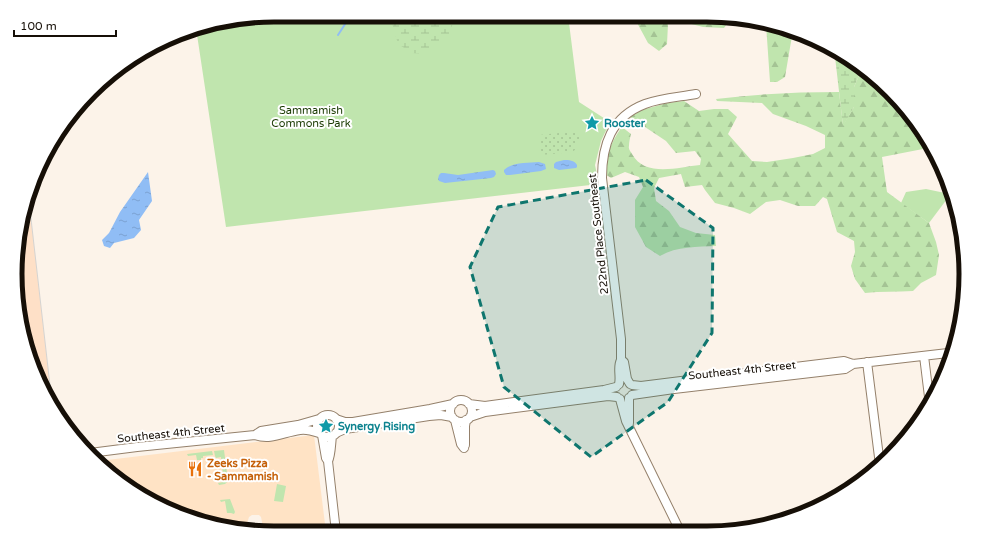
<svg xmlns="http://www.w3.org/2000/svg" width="981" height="548" viewBox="0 0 981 548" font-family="'Varela Round',sans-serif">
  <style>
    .built { fill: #ffe3c5 }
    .green { fill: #c0e5ae }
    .forest { fill: url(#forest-firs) }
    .wetland { fill: url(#wetland-marsh) }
    .garden { fill: url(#garden-dots) }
    .water { fill: url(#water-ripples) }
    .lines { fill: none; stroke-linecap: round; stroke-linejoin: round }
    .stream { stroke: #90bdf5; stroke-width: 2 }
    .minor-casing { stroke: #94806b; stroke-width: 10 }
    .major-casing { stroke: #d5d4d2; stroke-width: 12 }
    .minor { stroke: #fff; stroke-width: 8 }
    .major { stroke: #fee0c7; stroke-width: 10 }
    .marked { fill: #0f766e; fill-opacity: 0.2; stroke: #0f766e; stroke-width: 3; stroke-dasharray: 8 5; stroke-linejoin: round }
    .labels { text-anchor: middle; stroke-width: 4; stroke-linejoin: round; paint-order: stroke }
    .park-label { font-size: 11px; fill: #1a3a02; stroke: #fff }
    .culture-label { font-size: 11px; font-weight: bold; fill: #0d838f; stroke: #fff; text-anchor: start }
    .street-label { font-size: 11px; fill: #160f07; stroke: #fff }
    .food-label { font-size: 11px; font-weight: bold; fill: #c56008; stroke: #fff; text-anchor: start }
    .rim { fill: none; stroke: #160f07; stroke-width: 5 }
  </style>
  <defs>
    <pattern id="forest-firs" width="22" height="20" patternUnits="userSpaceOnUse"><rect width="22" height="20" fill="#c0e5ae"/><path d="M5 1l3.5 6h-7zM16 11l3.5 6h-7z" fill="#a4c394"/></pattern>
    <pattern id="wetland-marsh" width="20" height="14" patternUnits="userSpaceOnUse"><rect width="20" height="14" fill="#c0e5ae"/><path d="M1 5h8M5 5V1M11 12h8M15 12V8" fill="none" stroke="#a4c394"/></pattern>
    <pattern id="garden-dots" width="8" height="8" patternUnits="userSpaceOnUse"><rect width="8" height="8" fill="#c0e5ae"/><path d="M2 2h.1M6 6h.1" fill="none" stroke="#a4c394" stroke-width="1.8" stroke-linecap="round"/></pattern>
    <pattern id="water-ripples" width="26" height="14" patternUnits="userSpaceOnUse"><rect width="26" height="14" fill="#90bdf5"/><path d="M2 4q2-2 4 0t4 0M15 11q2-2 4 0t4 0" fill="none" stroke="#7ba1d1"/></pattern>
  </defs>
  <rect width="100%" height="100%" fill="#fcf3e9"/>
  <!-- built -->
  <path class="built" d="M314 435 326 532H264L261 517 259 515H252L249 517 245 530 191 519 144 498 99 461Z"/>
  <!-- green -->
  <path class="green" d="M274 15H568L579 102 610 122 601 141 595 165 599 184 226 227 196 28Z
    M926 189 945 193 947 199 929 223 901 203 906 192Z
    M224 450 228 481 225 484 219 485 218 483 224 482 221 457 216 458 215 456 214 451Z
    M212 451 213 455 203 456V458H201V460H197L196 455 188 456 187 454Z
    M277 484 286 486 283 502 274 501Z
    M230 499 235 512 234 514 231 513H227L225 501 221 502 220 500Z"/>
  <!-- forest -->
  <path class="forest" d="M635 15 724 16 732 17 724 28 703 27 676 20 668 24 667 44 659 51 648 43 635 19Z
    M766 24 790 29 793 30 785 77 777 82H770Z
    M861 71 913 117 928 148 882 157 887 192 929 223 936 242 939 255 936 275 921 283 913 291C897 292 881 291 865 293L855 279 851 266 855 252 854 241 837 232 827 199 823 197 815 206H798L780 200 766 202 750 214 734 208 715 203 705 190 702 185 685 187 681 174 659 178 654 188 656 201 669 211 680 227 696 233 715 235 716 246C698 247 677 246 660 256L646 247 635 227V200L643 187 639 177 625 172 611 178 605 174C608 153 609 145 622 127L631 134C630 138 629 142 629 146 628 149 631 152 632 154 645 178 679 167 700 165L701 159 695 151 676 153 666 141 630 117 642 110 667 103 684 101 699 111 714 109H728L737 117 728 134 752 161 767 162 793 158 813 154 825 148V135L806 126 773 114 762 103 717 101 716 99C757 94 798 92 839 92L843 125 854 107V87Z"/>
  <!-- wetland -->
  <path class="wetland" d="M395 15H456L449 34 426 54 412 53 398 44 392 23Z
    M834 48 837 50 861 71 854 87V107L843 126Z"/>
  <!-- garden -->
  <path class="garden" d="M579 131 580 140 576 141 577 147 573 152 541 155 539 135Z"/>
  <!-- water -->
  <path class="water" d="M564 160C569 160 574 160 577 165V167L576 168 559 170 554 168V164L556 162Z
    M539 162 545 164 546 169 541 171 510 175H506L504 172V170C512 162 528 163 539 162Z
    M493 170 495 171 496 174 494 177 491 178 445 183 439 181 438 179 439 175 441 173H444L458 175Z
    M148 172 152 201 139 220 141 230 134 238 114 243 110 248 104 246 102 240 109 233 120 212Z"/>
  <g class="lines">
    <!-- stream -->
    <path class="stream" d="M338 35 351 15"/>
    <!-- minor casing -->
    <g class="minor-casing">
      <path id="minor" d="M924 356 930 405
        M621 360 624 362 627 379 630 384
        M867 362 880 465
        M619 384C621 376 617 367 621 360V339L602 178C602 145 611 117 645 104 661 98 680 97 696 94
        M632 385 641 386 673 382 844 361 853 364 948 353
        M632 395 674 389 845 369 853 364
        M629 398V423
        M620 399 626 421 680 531
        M450 411a11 11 0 1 1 22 0a11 11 0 1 1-22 0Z
        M469 404 485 406 604 390 616 387
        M317 426a11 11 0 1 1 22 0a11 11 0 1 1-22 0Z
        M470 417 485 412 608 396 617 397
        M336 419 345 422H353L430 409 453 404
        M455 420 461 444 464 448
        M336 433 345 429 429 416 441 415 452 417
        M255 435 261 431 298 425 319 419
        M322 435 326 458 328 461 336 532
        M465 445V426L466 420
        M90 453 137 447 255 435C271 441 284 432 300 430 306 429 313 431 319 433
        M328 461C331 456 331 443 332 436"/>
    </g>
    <!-- major casing -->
    <g class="major-casing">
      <path id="major" d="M24 206 45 390
        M19 251 33 365"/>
    </g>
    <!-- minor -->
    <use href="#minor" class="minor"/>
    <!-- major -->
    <use href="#major" class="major"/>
  </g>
  <!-- marked area -->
  <path class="marked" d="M646 180 713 228 712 333 668 402 591 457 504 387 470 267 498 207Z"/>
  <!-- icons -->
  <defs>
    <g id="sight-bare" transform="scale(1.2)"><path d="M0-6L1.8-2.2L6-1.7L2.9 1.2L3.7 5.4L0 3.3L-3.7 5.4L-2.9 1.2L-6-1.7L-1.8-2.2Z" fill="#0f9aa8" stroke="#fff" stroke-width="2.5" paint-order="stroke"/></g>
    <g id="restaurant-bare" transform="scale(1.2)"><path d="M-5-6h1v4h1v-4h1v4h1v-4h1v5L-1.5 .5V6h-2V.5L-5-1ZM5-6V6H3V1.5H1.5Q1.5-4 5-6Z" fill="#e8710a" stroke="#fff" stroke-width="2.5" paint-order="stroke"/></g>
  </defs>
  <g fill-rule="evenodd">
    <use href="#sight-bare" x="592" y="123"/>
    <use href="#sight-bare" x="326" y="426"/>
    <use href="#restaurant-bare" x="195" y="469"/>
  </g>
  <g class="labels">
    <!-- park labels -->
    <g class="park-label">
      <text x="311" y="114">Sammamish<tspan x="311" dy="13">Commons Park</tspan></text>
    </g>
    <!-- culture labels -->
    <g class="culture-label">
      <text x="604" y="127">Rooster</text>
      <text x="338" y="430">Synergy Rising</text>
    </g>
    <!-- street labels -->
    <g class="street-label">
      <text transform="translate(598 234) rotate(-96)" y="4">222nd Place Southeast</text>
      <text transform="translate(742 370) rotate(-6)" y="4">Southeast 4th Street</text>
      <text transform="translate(171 433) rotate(-6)" y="4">Southeast 4th Street</text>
    </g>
    <!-- food labels -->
    <g class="food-label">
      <text x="207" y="467">Zeeks Pizza<tspan x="207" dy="13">- Sammamish</tspan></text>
    </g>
  </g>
  <!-- crop -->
  <path d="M0 0H981V548H0ZM274 22H707A252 252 0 0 1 959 274V274A252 252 0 0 1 707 526H274A252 252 0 0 1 22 274V274A252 252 0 0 1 274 22Z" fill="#fff" fill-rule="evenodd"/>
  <path class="rim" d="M274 22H707A252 252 0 0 1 959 274V274A252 252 0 0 1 707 526H274A252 252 0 0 1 22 274V274A252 252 0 0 1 274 22Z"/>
  <!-- scale -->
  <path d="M14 30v6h102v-6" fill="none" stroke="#160f07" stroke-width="2"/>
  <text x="20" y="30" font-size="12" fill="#160f07" stroke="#ffffff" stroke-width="3" paint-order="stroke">100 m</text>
</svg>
